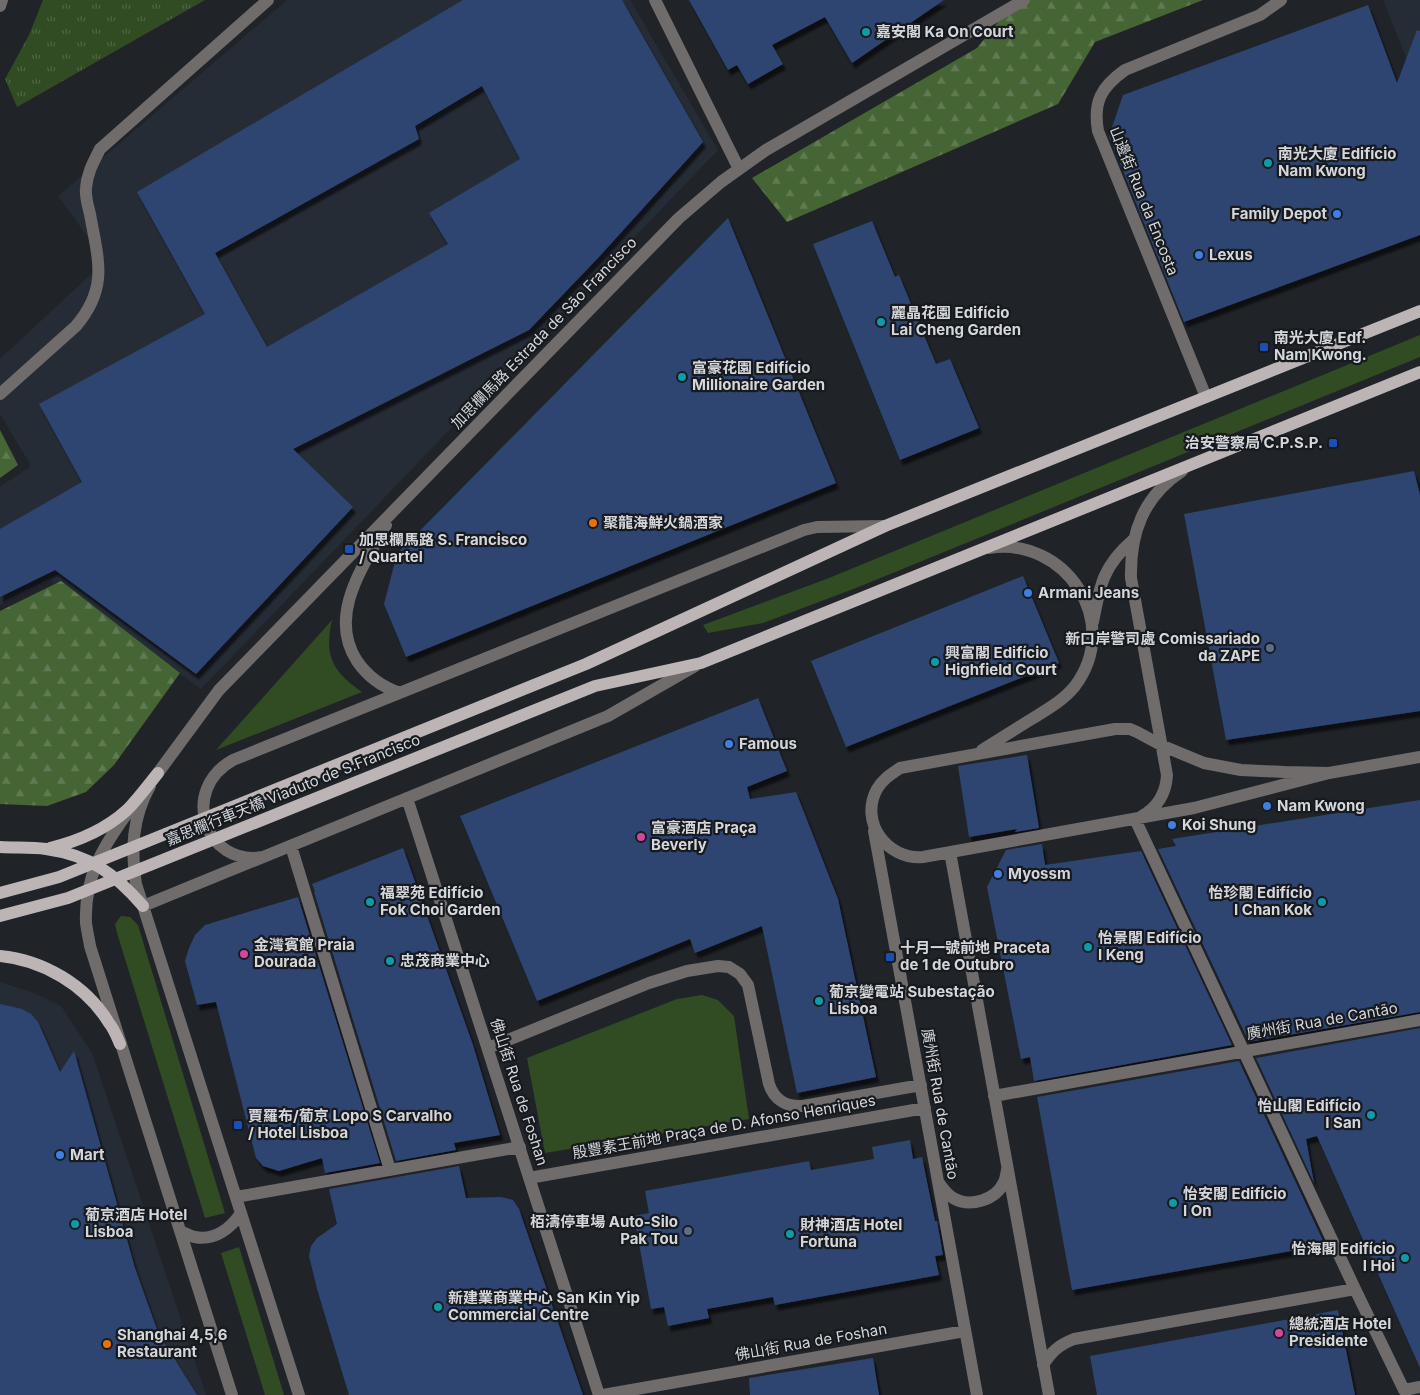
<svg xmlns="http://www.w3.org/2000/svg" width="1420" height="1395" viewBox="0 0 1420 1395" font-family="Inter,'Noto Sans SC',sans-serif">
  <style>
    .built { fill: #262c36 }
    .green { fill: #314c23 }
    .forest { fill: url(#forest-firs) }
    .park { fill: url(#park-tufts) }
    .building { fill: #2d4572; fill-rule: evenodd; filter: url(#shadow) }
    .lines { fill: none; stroke-linecap: round; stroke-linejoin: round }
    .minor { stroke: #6f6c6b; stroke-width: 12 }
    .major { stroke: #bdb5b5; stroke-width: 12 }
    .culture-dot { fill: #0f9aa8; stroke: #171a1e; stroke-width: 2 }
    .shop-dot { fill: #3f7fe0; stroke: #171a1e; stroke-width: 2 }
    .transit-dot { fill: #1a4fb4; stroke: #171a1e; stroke-width: 2 }
    .food-dot { fill: #e8710a; stroke: #171a1e; stroke-width: 2 }
    .service-dot { fill: #5c6f8a; stroke: #171a1e; stroke-width: 2 }
    .hotel-dot { fill: #d1479c; stroke: #171a1e; stroke-width: 2 }
    .labels { text-anchor: middle; stroke-width: 4.5; stroke-linejoin: round; paint-order: stroke }
    .poi-label { font-size: 15px; font-weight: bold; fill: #d4d6da; stroke: #171a1e; text-anchor: start }
    .street-label { font-size: 15px; fill: #d4d6da; stroke: #171a1e }
  </style>
  <defs>
    <pattern id="forest-firs" width="22" height="20" patternUnits="userSpaceOnUse" patternTransform="scale(1.25)"><rect width="22" height="20" fill="#466535"/><path d="M5 1l3.5 6h-7zM16 11l3.5 6h-7z" fill="#607a52"/></pattern>
    <pattern id="park-tufts" width="24" height="20" patternUnits="userSpaceOnUse" patternTransform="scale(1.25)"><rect width="24" height="20" fill="#314c23"/><path d="M3 7l-1-3M5 7V3M7 7l1-3M15 17l-1-3M17 17v-4M19 17l1-3" fill="none" stroke="#4e6542"/></pattern>
    <filter id="shadow"><feDropShadow dx="3" dy="5.5" stdDeviation="1" flood-color="#0009"/></filter>
  </defs>
  <rect width="100%" height="100%" fill="#202328"/>
  <!-- built -->
  <path class="built" d="M287 0H630L718 150 201 689 51 580 0 605V487L31 466 0 414V359L105 261 58 196Z
    M1383 0H1420V92Z
    M0 982 34 993 61 1006 92 1053 206 1395H0Z"/>
  <!-- green -->
  <path class="green" d="M1420 335V357L856 588 763 623 708 633 703 625 829 578Z
    M332 620C324 656 332 671 362 692L216 750Z
    M121 916 130 917 138 925 225 1213 205 1218 117 933 115 924Z
    M702 995 718 1000 734 1016 749 1119 545 1153 527 1058 677 999Z
    M239 1247 284 1395H265L221 1253Z"/>
  <!-- forest -->
  <path class="forest" d="M1016 0H1203L1095 42 1058 104 787 222 752 178 977 48Z
    M0 430 18 465 0 478Z
    M61 581 180 673 114 765 86 792 47 806 0 804V611Z"/>
  <!-- park -->
  <path class="park" d="M43 0H205L17 107 5 79 29 35Z"/>
  <!-- building -->
  <path class="building" d="M463 0H622L703 142 598 258 529 330 293 449 353 507 196 674 55 570 0 597V529L82 482 39 404 205 314 137 192ZM482 86 520 159 429 213 448 244 267 347 215 253 419 139 415 126Z
    M689 0H944L852 63 825 17 772 45 783 64 748 84 737 65 728 70Z
    M1368 5 1397 83 1417 30 1420 31V235L1184 322 1109 136 1123 95Z
    M728 218 836 483 406 657 384 604 397 554Z
    M872 221 895 277 899 275 936 364 950 359 979 428 900 460 813 244Z
    M1414 471 1420 495V711L1226 740 1184 514Z
    M1023 576 1059 663 846 747 811 661Z
    M758 698 787 771 747 787 750 799 796 792 838 899 876 1077 797 1093 762 926 695 953 690 939 537 1001 460 816Z
    M1027 755 1039 828 1015 832 1017 829 969 837 958 766Z
    M1420 800V1012L1249 1042 1158 849 1176 846 1172 839Z
    M1042 844 1045 865 1141 851 1232 1045 1034 1081 1030 1057 1021 1059 987 887 1006 850Z
    M403 848 473 1045 500 1135 454 1143 456 1150 396 1161 314 892H315L312 884Z
    M298 897 380 1163 325 1173 322 1158 279 1171 263 1166 256 1158 216 1002 197 1005 185 961 189 948 195 935 205 925Z
    M0 1004 22 1009 31 1014 38 1022 60 1072 74 1051 135 1268 155 1324 159 1334 197 1395H0Z
    M1420 1028V1368L1317 1136 1306 1139 1314 1183 1256 1058Z
    M1239 1061 1325 1245 1072 1290 1037 1097Z
    M910 1140 913 1159 922 1157 935 1221H937L943 1255 935 1256 939 1275 775 1305 773 1297 707 1309 709 1318 668 1326 664 1307 651 1309 634 1216 649 1213 645 1191 809 1161 811 1170 874 1159 872 1147Z
    M459 1166 466 1198 501 1197 513 1200 519 1209 583 1395H349L317 1289 309 1256 311 1246 317 1238 337 1224 329 1189Z
    M1338 1310 1355 1395H1097L1090 1356Z
    M873 1358 879 1395H750L749 1378Z"/>
  <g class="lines">
    <!-- minor -->
    <path class="minor" d="M655 0 739 169
      M0 6 2 0
      M0 394 76 326C109 287 98 260 90 214 88 206 85 196 86 188 87 173 94 161 100 149L268 0
      M1206 397 1098 131C1093 102 1101 87 1125 70L1260 15 1281 0
      M386 525C364 565 327 615 357 661 368 677 382 687 400 693
      M1093 622C1100 585 1103 566 1133 540
      M982 750C998 740 1014 730 1030 720 1046 710 1063 701 1075 686 1123 622 1065 536 989 548
      M1329 773 1285 772 1241 770 1204 763 1163 746 1137 732 1130 729H1115L900 768C891 774 883 779 877 789 859 822 887 860 923 857L1194 808 1329 773 1420 757
      M152 781 219 690 679 218 721 182 766 150 1024 0
      M150 786C132 818 131 849 136 884L299 1395
      M407 798 599 1395
      M129 811C103 846 84 877 86 923 87 931 89 939 90 946L232 1395
      M1142 816C1158 807 1166 793 1167 775L1131 578C1130 533 1143 497 1182 471
      M1135 819 1355 1289 1404 1390 1420 1387
      M874 831 977 1395
      M291 846 390 1170
      M950 852 1049 1395
      M263 857C205 867 179 790 233 760L804 530 817 527 885 526
      M143 906 608 716 695 666
      M488 1048 649 983 687 971 718 966 729 967 740 974 748 985 769 1084C774 1100 787 1107 803 1106L921 1085
      M994 1096 1420 1020
      M529 1178 925 1108
      M939 1183C943 1189 947 1194 953 1198 970 1208 996 1200 1004 1182 1006 1178 1006 1174 1007 1170
      M236 1197 520 1147
      M180 1231C185 1233 190 1236 195 1237 215 1241 231 1228 241 1213
      M1043 1365C1052 1351 1059 1345 1074 1339L1355 1289
      M603 1395 965 1331"/>
    <!-- major -->
    <path class="major" d="M0 847C15 848 31 847 46 849 90 855 115 874 143 906
      M50 848C79 841 105 830 127 810 138 799 148 785 158 773
      M0 893 59 877 586 664 885 526 1420 311
      M0 916 68 898 595 686 701 663 1420 372
      M0 956C43 960 86 985 109 1023 114 1029 117 1037 120 1044"/>
  </g>
  <!-- markers -->
  <g class="culture-dot">
    <circle cx="866" cy="32" r="5"/>
    <circle cx="1268" cy="163" r="5"/>
    <circle cx="881" cy="322" r="5"/>
    <circle cx="682" cy="377" r="5"/>
    <circle cx="935" cy="662" r="5"/>
    <circle cx="370" cy="902" r="5"/>
    <circle cx="1322" cy="902" r="5"/>
    <circle cx="1088" cy="947" r="5"/>
    <circle cx="390" cy="961" r="5"/>
    <circle cx="819" cy="1001" r="5"/>
    <circle cx="1371" cy="1115" r="5"/>
    <circle cx="1173" cy="1203" r="5"/>
    <circle cx="75" cy="1224" r="5"/>
    <circle cx="790" cy="1234" r="5"/>
    <circle cx="1405" cy="1258" r="5"/>
    <circle cx="438" cy="1307" r="5"/>
  </g>
  <g class="shop-dot">
    <circle cx="1337" cy="214" r="5"/>
    <circle cx="1199" cy="255" r="5"/>
    <circle cx="1028" cy="593" r="5"/>
    <circle cx="729" cy="744" r="5"/>
    <circle cx="1267" cy="806" r="5"/>
    <circle cx="1172" cy="825" r="5"/>
    <circle cx="998" cy="874" r="5"/>
    <circle cx="60" cy="1155" r="5"/>
  </g>
  <g class="transit-dot">
    <rect x="1259" y="342" width="10" height="10" rx="2.5"/>
    <rect x="1328" y="438" width="10" height="10" rx="2.5"/>
    <rect x="344" y="544" width="10" height="10" rx="2.5"/>
    <rect x="885" y="952" width="10" height="10" rx="2.5"/>
    <rect x="233" y="1120" width="10" height="10" rx="2.5"/>
  </g>
  <g class="food-dot">
    <circle cx="593" cy="523" r="5"/>
    <circle cx="107" cy="1344" r="5"/>
  </g>
  <g class="service-dot">
    <circle cx="1270" cy="648" r="5"/>
    <circle cx="688" cy="1231" r="5"/>
  </g>
  <g class="hotel-dot">
    <circle cx="641" cy="837" r="5"/>
    <circle cx="244" cy="954" r="5"/>
    <circle cx="1279" cy="1333" r="5"/>
  </g>
  <g class="labels">
    <!-- poi labels -->
    <g class="poi-label">
      <text x="876" y="37">嘉安閣 Ka On Court</text>
      <text x="1278" y="159">南光大廈 Edifício<tspan x="1278" dy="17">Nam Kwong</tspan></text>
      <text x="1327" y="219" text-anchor="end">Family Depot</text>
      <text x="1209" y="260">Lexus</text>
      <text x="891" y="318">麗晶花園 Edifício<tspan x="891" dy="17">Lai Cheng Garden</tspan></text>
      <text x="1274" y="343">南光大廈 Edf.<tspan x="1274" dy="17">Nam Kwong.</tspan></text>
      <text x="692" y="373">富豪花園 Edifício<tspan x="692" dy="17">Millionaire Garden</tspan></text>
      <text x="1323" y="448" text-anchor="end">治安警察局 C.P.S.P.</text>
      <text x="603" y="528">聚龍海鮮火鍋酒家</text>
      <text x="359" y="545">加思欄馬路 S. Francisco<tspan x="359" dy="17">/ Quartel</tspan></text>
      <text x="1038" y="598">Armani Jeans</text>
      <text x="1260" y="644" text-anchor="end">新口岸警司處 Comissariado<tspan x="1260" dy="17">da ZAPE</tspan></text>
      <text x="945" y="658">興富閣 Edifício<tspan x="945" dy="17">Highfield Court</tspan></text>
      <text x="739" y="749">Famous</text>
      <text x="1277" y="811">Nam Kwong</text>
      <text x="1182" y="830">Koi Shung</text>
      <text x="651" y="833">富豪酒店 Praça<tspan x="651" dy="17">Beverly</tspan></text>
      <text x="1008" y="879">Myossm</text>
      <text x="380" y="898">福翠苑 Edifício<tspan x="380" dy="17">Fok Choi Garden</tspan></text>
      <text x="1312" y="898" text-anchor="end">怡珍閣 Edifício<tspan x="1312" dy="17">I Chan Kok</tspan></text>
      <text x="1098" y="943">怡景閣 Edifício<tspan x="1098" dy="17">I Keng</tspan></text>
      <text x="254" y="950">金灣賓館 Praia<tspan x="254" dy="17">Dourada</tspan></text>
      <text x="900" y="953">十月一號前地 Praceta<tspan x="900" dy="17">de 1 de Outubro</tspan></text>
      <text x="400" y="966">忠茂商業中心</text>
      <text x="829" y="997">葡京變電站 Subestação<tspan x="829" dy="17">Lisboa</tspan></text>
      <text x="1361" y="1111" text-anchor="end">怡山閣 Edifício<tspan x="1361" dy="17">I San</tspan></text>
      <text x="248" y="1121">賈羅布/葡京 Lopo S Carvalho<tspan x="248" dy="17">/ Hotel Lisboa</tspan></text>
      <text x="70" y="1160">Mart</text>
      <text x="1183" y="1199">怡安閣 Edifício<tspan x="1183" dy="17">I On</tspan></text>
      <text x="85" y="1220">葡京酒店 Hotel<tspan x="85" dy="17">Lisboa</tspan></text>
      <text x="678" y="1227" text-anchor="end">栢濤停車場 Auto-Silo<tspan x="678" dy="17">Pak Tou</tspan></text>
      <text x="800" y="1230">財神酒店 Hotel<tspan x="800" dy="17">Fortuna</tspan></text>
      <text x="1395" y="1254" text-anchor="end">怡海閣 Edifício<tspan x="1395" dy="17">I Hoi</tspan></text>
      <text x="448" y="1303">新建業商業中心 San Kin Yip<tspan x="448" dy="17">Commercial Centre</tspan></text>
      <text x="1289" y="1329">總統酒店 Hotel<tspan x="1289" dy="17">Presidente</tspan></text>
      <text x="117" y="1340">Shanghai 4,5,6<tspan x="117" dy="17">Restaurant</tspan></text>
    </g>
    <!-- street labels -->
    <g class="street-label">
      <text transform="translate(1144 201) rotate(68)" y="5">山邊街 Rua da Encosta</text>
      <text transform="translate(544 333) rotate(-46)" y="5">加思欄馬路 Estrada de São Francisco</text>
      <text transform="translate(293 790) rotate(-22)" y="5">嘉思欄行車天橋 Viaduto de S.Francisco</text>
      <text transform="translate(1322 1021) rotate(-10)" y="5">廣州街 Rua de Cantão</text>
      <text transform="translate(519 1092) rotate(72)" y="5">佛山街 Rua de Foshan</text>
      <text transform="translate(940 1104) rotate(80)" y="5">廣州街 Rua de Cantão</text>
      <text transform="translate(724 1127) rotate(-10)" y="5">殷豐素王前地 Praça de D. Afonso Henriques</text>
      <text transform="translate(811 1342) rotate(-10)" y="5">佛山街 Rua de Foshan</text>
    </g>
  </g>
</svg>
